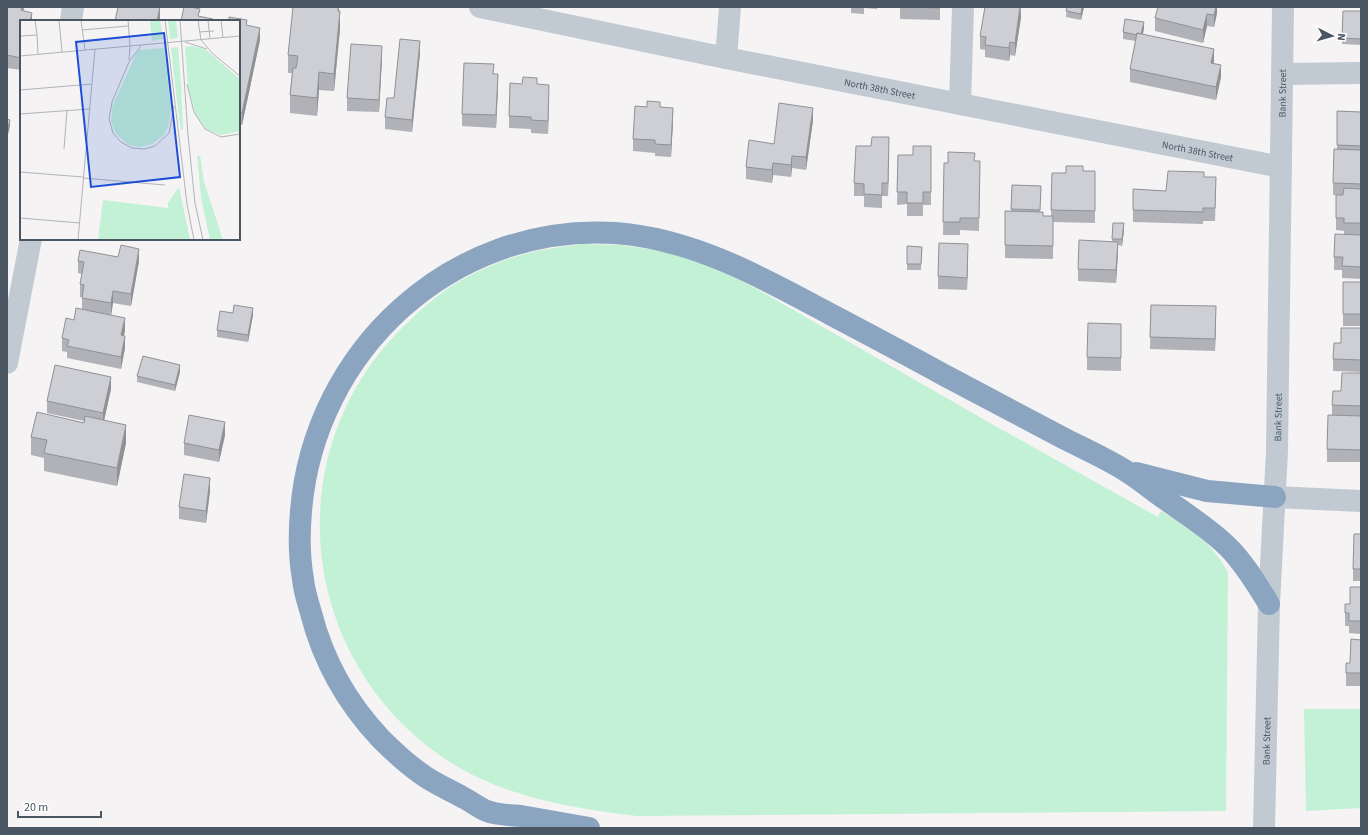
<svg xmlns="http://www.w3.org/2000/svg" width="1368" height="835" viewBox="0 0 1368 835" font-family="'Source Sans 3',sans-serif">
  <style>
    .green { fill: #c3f1d5 }
    .lines { fill: none; stroke-linecap: round; stroke-linejoin: round }
    .minor { stroke: #c1cad2; stroke-width: 22 }
    .highway { stroke: #8ba5c1; stroke-width: 22 }
    .wall { fill: #b0b2b7 }
    .shaded-wall { fill: #909195 }
    .building { fill: #cdcfd5; stroke: #909195 }
    .labels { text-anchor: middle; stroke-width: 3; stroke-linejoin: round; paint-order: stroke }
    .street-label { font-size: 10px; fill: #4a5661; stroke: #fff }
    .inset-road { fill: none; stroke: #b1b4b9; stroke-width: 1 }
    .view { fill: #1d4ed8; fill-opacity: 0.15; stroke: #1d4ed8; stroke-width: 2 }
    .inset-edge { fill: none; stroke: #4a5661; stroke-width: 2 }
  </style>
  <rect width="100%" height="100%" fill="#f5f3f3"/>
  <!-- green -->
  <path class="green" d="M583 244 620 245 657 250 674 254 724 272 757 289 997 427 1158 517 1161 511C1190 528 1211 542 1228 572L1226 811 637 816C570 808 501 797 444 758 297 658 276 449 405 325 419 311 434 298 450 287 479 269 513 255 547 249 558 247 571 246 583 244Z
    M1304 709H1361V808L1306 811Z"/>
  <g class="lines">
    <!-- minor -->
    <g class="minor">
      <path id="s1" d="M480 7 726 58 1281 167"/>
      <path d="M71 21 73 7"/>
      <path d="M726 58 730 7"/>
      <path d="M1283 74 1361 73"/>
      <path d="M960 104 963 7"/>
      <path d="M7 363 31 239"/>
      <path d="M1275 497 1361 501"/>
      <path id="s2" d="M1264 828 1269 604 1277 451 1283 7"/>
    </g>
    <!-- highway -->
    <path class="highway" d="M1136 473 1207 491 1275 497
      M589 828C566 824 544 820 521 816 510 815 497 815 487 811 479 808 472 802 464 798 450 790 433 783 420 773 406 763 393 751 381 739 347 703 323 660 311 613 308 602 304 591 303 579 299 557 299 534 301 511 314 350 452 223 615 233 691 238 764 278 830 314 868 334 906 354 944 375 984 396 1025 418 1065 439 1085 449 1107 459 1126 471 1141 480 1154 492 1168 501 1190 517 1210 529 1229 548 1245 564 1257 585 1269 604"/>
  </g>
  <!-- wall -->
  <path class="wall" d="M7 7H24L23 11 32 21H21V70L7 68Z
    M339 7 340 29 334 91 319 90 317 116 290 113V95L292 73H288V55Z
    M838 7H877V9L864 8V14L851 13V8H838Z
    M900 7H940V20L900 19Z
    M1021 7V17L1015 56 1010 55 1009 61 985 57V50L980 49V36Z
    M1067 7H1084L1081 20 1066 17Z
    M1217 7V13L1214 27 1207 26 1203 43 1155 31V18Z
    M1343 11H1361V45L1342 44Z
    M239 21 247 25 260 40 242 125H239Z
    M1144 29 1142 34 1214 61 1213 63 1221 77 1216 100 1130 82V69L1136 41 1123 39V32Z
    M420 53 412 132 385 129V117Z
    M382 58 379 112 347 111V98Z
    M494 74 498 87 496 128 462 126V114Z
    M537 84 549 97 548 134 531 133V129L509 128V116Z
    M660 107 673 121 671 157 655 156V153L633 151V139Z
    M1337 111 1361 112V279L1342 278V270H1334V257L1344 234V231L1336 230V195H1333V183L1337 149Z
    M813 120 806 170 792 168 791 177 773 175 772 183 746 179V167L774 144Z
    M931 146V205H923V216H907V204L897 205 898 155H913Z
    M889 150 888 196H882V208L864 207V196H854V183Z
    M975 161H980L979 231 960 230V235H943L944 163Z
    M1083 171H1095V223L1053 222V259L1005 258V245L1011 212 1012 185 1041 186 1040 212 1043 216H1051L1052 173H1066Z
    M1204 177 1216 190 1215 221H1203V224L1133 222V189L1166 191Z
    M1113 223 1124 230 1122 246 1118 245 1116 283 1078 281V269L1112 242Z
    M907 246 922 247 921 270H907Z
    M968 257 967 290 938 289V276Z
    M78 261H139L131 306 113 303 111 315 125 330 124 336 125 348 121 369 67 358V352L62 351V338L82 309V297H80V284L82 274 78 273Z
    M1343 282H1361V326H1343Z
    M1151 305 1216 319 1215 351 1150 349Z
    M253 315 248 342 217 337V330Z
    M1121 324V371L1087 370V357Z
    M1361 328V372L1333 371V359L1341 343Z
    M180 372 175 391 137 382V376Z
    M1361 373V462H1327V449L1332 415V405L1341 391Z
    M111 389 104 421 126 443 117 486 44 471V458L31 455V437L84 423V421L47 413V401Z
    M225 435 219 462 184 455V443Z
    M210 491 206 523 179 519V507Z
    M1361 534V581H1353V569Z
    M1361 587V634L1349 633V626H1345V604H1350Z
    M1361 640V686H1346V663H1350Z"/>
  <!-- shaded-wall -->
  <path class="shaded-wall" d="M22 7H24L21 21V10Z
    M160 7V21H157Z
    M1020 7 1021 17 1015 56V43Z
    M1082 7H1084L1081 20V14Z
    M1216 7H1217V13L1214 27V15Z
    M340 11V29L334 91V74Z
    M32 13V21H30Z
    M1207 14V26L1203 43V30Z
    M1144 22V29L1141 42V35Z
    M260 28V40L242 125V113Z
    M420 41V53L412 132V120Z
    M1010 42V55L1009 61V48Z
    M382 46V58L379 112V100Z
    M1214 49V61L1211 75V63Z
    M1221 65V77L1216 100V87Z
    M319 72V90L317 116V98Z
    M498 74V87L496 128V115Z
    M549 85V97L548 134V121Z
    M673 108V121L671 157V145Z
    M813 108V120L806 170V157Z
    M10 120V126L7 139V132Z
    M889 137V150L888 196V183Z
    M792 156V168L791 177V165Z
    M773 163V175L772 183V170Z
    M1124 223V230L1122 246V239Z
    M1118 242V255L1116 283V270Z
    M968 244V257L967 290V278Z
    M139 249V261L131 306V294Z
    M113 291V303L111 316V303Z
    M1216 306V319L1215 351V339Z
    M253 308V315L248 342V335Z
    M125 318V330L121 348V335Z
    M125 336V348L121 369V357Z
    M180 365V372L175 391V385Z
    M111 377V389L103 425V413Z
    M225 422V435L219 462V450Z
    M126 425V443L117 486V468Z
    M210 478V491L206 523V511Z"/>
  <!-- building -->
  <path class="building" d="M7 7H22L21 10 32 13 30 21H21V58L7 55Z
    M118 7H160L157 21H115Z
    M184 7H191L200 9 198 16 213 19V21H181Z
    M293 7H338V11H340L334 74 319 72 317 98 290 95 293 68H296L298 56 288 55Z
    M908 7H940V8Z
    M985 7H1020L1015 43 1010 42 1009 48 985 45 986 37 980 36Z
    M1067 7H1082L1081 14 1066 11Z
    M1158 7H1216L1214 15 1207 14 1203 30 1155 18Z
    M1343 11H1361V39L1342 38Z
    M229 17 247 20 246 25 260 28 242 113 239 112V21H229Z
    M1125 19 1144 22 1141 34 1137 33V35L1123 32Z
    M1137 33 1214 49 1211 63 1221 65 1216 87 1130 69Z
    M400 39 420 41 412 120 385 117 387 98H394Z
    M351 44 382 46 379 100 347 98Z
    M464 63 494 64 493 74H498L496 115 462 114Z
    M523 77 537 78V84L549 85 548 121 531 120V117L509 116 510 83 522 84Z
    M647 101 660 102V107L673 108 671 145 655 144V140L633 139 635 106 647 107Z
    M779 103 813 108 806 157 792 156 791 165 773 163 772 170 746 167 749 140 774 144Z
    M1337 111 1361 112V146L1337 145Z
    M7 119 10 120 7 132Z
    M872 137H889L888 183H882V195L864 194V184L854 183 856 146H871Z
    M913 146H931V192H923V203H907V192H897L898 155H913Z
    M1334 149 1361 150V184L1333 183Z
    M948 152 975 153 974 161H980L979 218H960V222H943L944 163H948Z
    M1066 166H1083V171H1095V211L1051 210 1052 173H1066Z
    M1168 171 1204 172V177H1216L1215 208H1203V212L1133 210V189L1166 191Z
    M1012 185 1041 186 1040 210 1011 209Z
    M1344 188 1361 189V223H1344V218H1336V195H1343Z
    M1005 211 1043 212V216H1053V246L1005 245Z
    M1113 223H1124L1122 239H1112Z
    M1335 234 1361 235V267L1342 266 1343 257H1334Z
    M1079 240 1118 242 1116 270 1078 269Z
    M939 243 968 244 967 278 938 276Z
    M121 245 139 249 131 294 113 291 111 303 82 298 84 285 80 284 84 262 78 261 80 250 118 257Z
    M907 246 922 247 921 264H907Z
    M1343 282H1361V314H1343Z
    M234 305 253 308 248 335 217 330 220 311 233 313Z
    M1151 305 1216 306 1215 339 1150 337Z
    M76 308 125 318 121 335 125 336 121 357 67 346 69 340 62 338 66 318 74 320Z
    M1088 323 1121 324V358L1087 357Z
    M1341 328H1361V360L1333 359 1334 343H1341Z
    M143 356 180 365 175 385 137 376Z
    M55 365 111 377 103 413 47 401Z
    M1342 373H1361V406L1332 405 1333 391H1341Z
    M37 412 84 423 85 416 126 425 117 468 44 453 47 440 31 437Z
    M189 415 225 422 219 450 184 443Z
    M1328 415 1361 416V450L1327 449Z
    M184 474 210 478 206 511 179 507Z
    M1354 534H1361V569H1353Z
    M1350 587H1361V621H1349V613H1345V604H1350Z
    M1351 639 1361 640V673H1346V663H1350Z"/>
  <g class="labels">
    <!-- street labels -->
    <g class="street-label">
      <text dy="4" stroke="none"><textPath href="#s1" startOffset="408">North 38th Street</textPath></text>
      <text dy="4" stroke="none"><textPath href="#s2" startOffset="735">Bank Street</textPath></text>
      <text dy="4" stroke="none"><textPath href="#s1" startOffset="732">North 38th Street</textPath></text>
      <text dy="4" stroke="none"><textPath href="#s2" startOffset="411">Bank Street</textPath></text>
      <text dy="4" stroke="none"><textPath href="#s2" startOffset="87">Bank Street</textPath></text>
    </g>
  </g>
  <!-- overview -->
  <g transform="translate(20 20)">
    <rect width="220" height="220" fill="#f5f3f3"/>
    <path d="M130 0H140L143 19 132 21ZM148 0H156L158 18 150 19ZM172 26 185 29 220 59V111L201 115 186 109 176 95 168 67 165 27ZM158 27 161 63 163 110H161L159 99 151 28ZM144 28 151 90 148 107 144 115 132 124 120 127 109 125 96 114 91 102 92 87 118 30ZM177 135 180 136 184 162 203 220H190L181 177ZM159 167 170 220H78L83 180 148 188V183Z" fill="#c3f1d5"/>
    <path class="inset-road" d="M15 0 17 15M39 0 42 32M61 0 65 30M108 0 110 26M145 0 167 184 174 220M160 0 168 115 175 183 183 220M178 0 181 20M188 0 190 19M201 0 203 18M62 10 108 6M179 12 194 11M0 16 17 15 18 34M181 20 193 34 220 56M165 22 187 29M121 26 109 42 92 82 89 99 93 113 101 122 112 128 124 129 135 126 149 113 154 86M0 36 220 16M109 40 110 26M167 64 174 92 185 109 201 117 220 114M0 70 72 64M0 94 69 89M44 129 47 90M0 152 63 157M63 158 145 165M0 198 60 203M58 220 75 29"/>
    <path class="view" d="M144 13 160 157 71 167 56 22Z"/>
    <rect width="220" height="220" class="inset-edge"/>
  </g>
  <!-- border -->
  <rect width="1368" height="835" fill="none" stroke="#4a5661" stroke-width="16"/>
  <!-- north arrow -->
  <g transform="translate(1332 36) rotate(96)" stroke="#ffffff" stroke-width="3" paint-order="stroke">
  <path d="M0-3L7 15L0 10L-7 15Z" fill="#4a5661"/>
  <text y="-6" font-size="11" font-weight="bold" text-anchor="middle" fill="#4a5661">N</text>
  </g>
  <!-- scale -->
  <path d="M18 811v6h83v-6" fill="none" stroke="#4a5661" stroke-width="2"/>
  <text x="24" y="811" font-size="12" fill="#4a5661" stroke="#ffffff" stroke-width="3" paint-order="stroke">20 m</text>
</svg>
